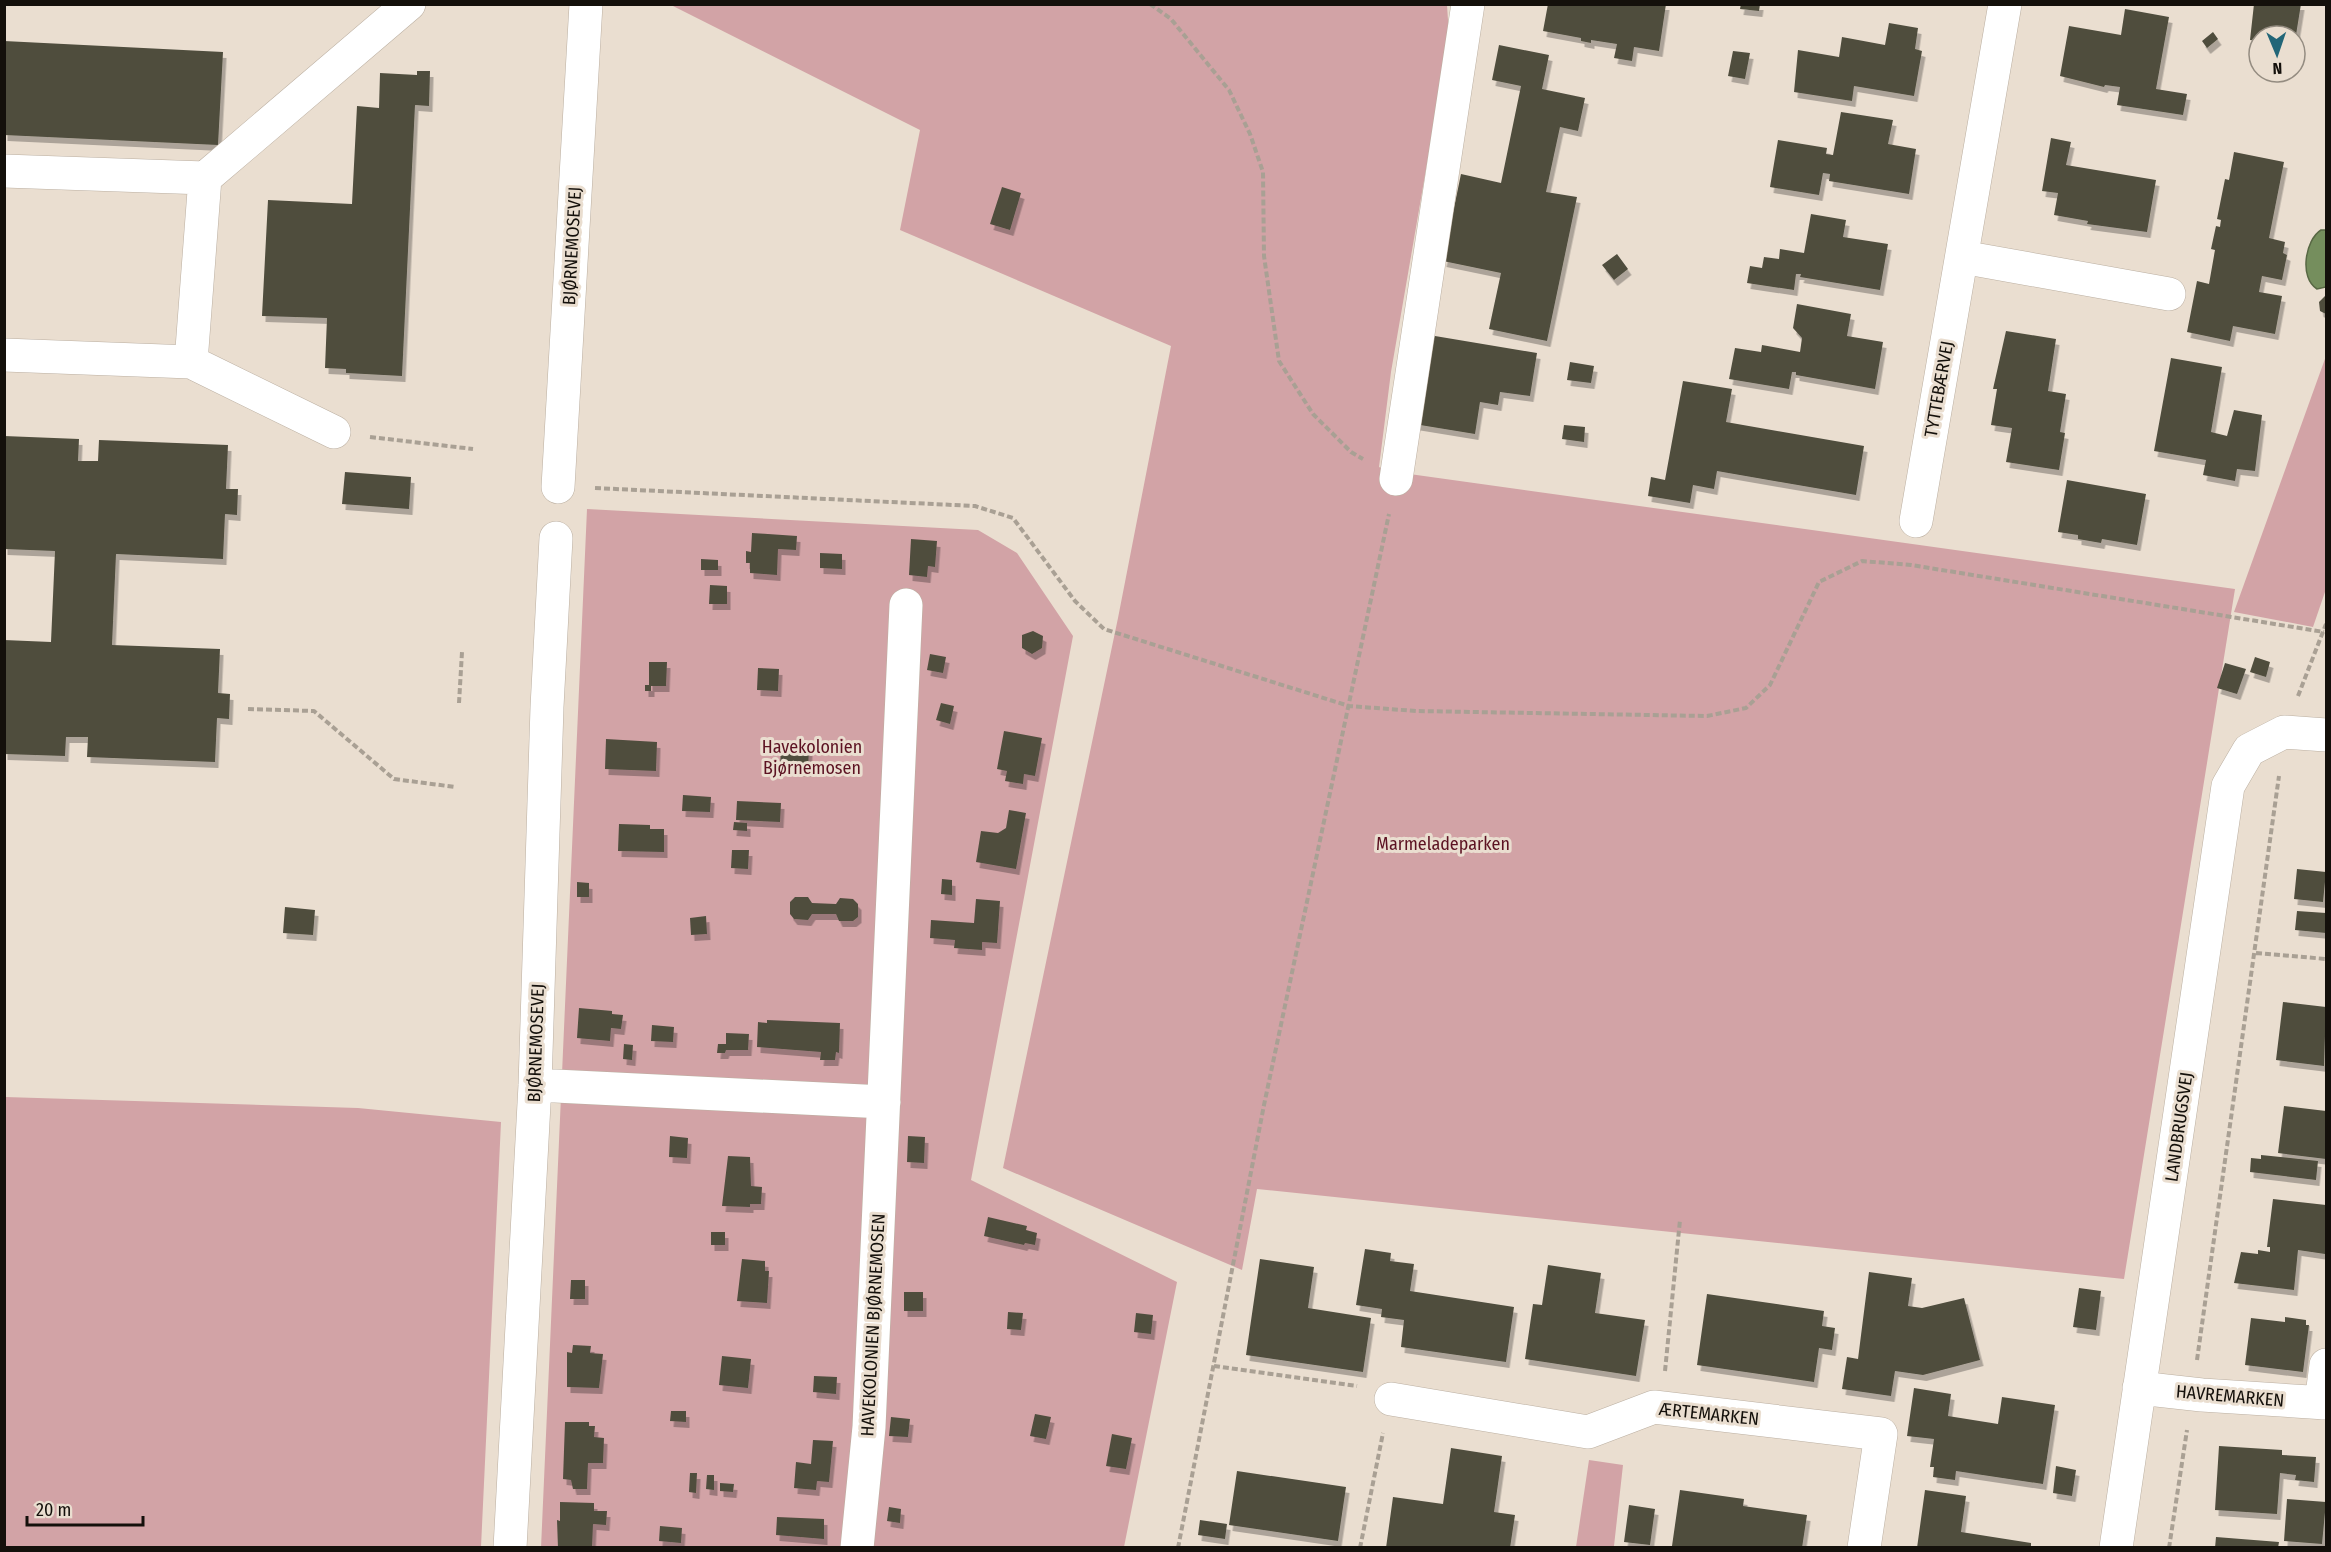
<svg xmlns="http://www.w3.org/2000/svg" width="2331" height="1552" viewBox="0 0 2331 1552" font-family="'Fira Sans Condensed',sans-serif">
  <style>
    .green { fill: #d2a3a6 }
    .water { fill: #758e5d; stroke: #586844; stroke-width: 1.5 }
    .building { fill: #4f4d3e; filter: url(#shadow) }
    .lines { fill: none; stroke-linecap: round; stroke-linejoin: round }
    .minor-casing { stroke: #bbafa1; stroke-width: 34 }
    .path { stroke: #a9a094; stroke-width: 4; stroke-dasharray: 6 3; stroke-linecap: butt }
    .minor { stroke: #fff; stroke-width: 33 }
    .labels { text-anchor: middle; stroke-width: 6; stroke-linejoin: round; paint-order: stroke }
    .street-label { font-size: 18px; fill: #14100b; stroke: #eaded0 }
    .park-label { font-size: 18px; fill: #5c1222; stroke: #eaded0 }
  </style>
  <defs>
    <filter id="shadow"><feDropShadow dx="3.5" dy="6" stdDeviation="0" flood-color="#0004"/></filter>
  </defs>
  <rect width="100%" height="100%" fill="#eaded0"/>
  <!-- green -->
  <path class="green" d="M671 5H1447L1449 36 1391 372 1379 467 1388 471 2235 589 2124 1279 1257 1189 1242 1270 1003 1168 1118 618 1171 346 900 230 920 130Z
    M2326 356V589L2313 627 2234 612Z
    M587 509 978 530 1017 553 1073 636 971 1180 1177 1282 1124 1547 541 1548Z
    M5 1097 358 1108 501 1122 481 1547H5Z
    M1589 1460 1623 1465 1614 1546 1620 1547H1576Z"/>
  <!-- water -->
  <path class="water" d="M2321 230H2326V287L2317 289C2299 278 2305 240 2321 230Z"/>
  <!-- building -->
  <path class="building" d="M1548 4H1666L1659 51 1634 47 1632 61 1614 58 1617 44 1591 40V43L1581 41V38L1543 31Z
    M1741 4H1760L1759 11 1740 9Z
    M2254 4H2301L2296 35 2259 36V41L2250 40Z
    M2125 9 2169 17 2156 89 2187 94 2183 115 2117 105 2120 87 2105 85 2104 87 2060 76 2069 26 2121 35Z
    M1889 23 1918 28 1915 49 1922 51 1914 96 1854 86 1852 101 1794 92 1798 50 1839 57 1842 37 1885 45Z
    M2213 32 2218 39 2207 48 2202 41Z
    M4 41 223 52 218 145 4 135Z
    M1499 45 1549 55 1542 89 1585 98 1578 131 1560 127 1546 192 1577 197 1547 341 1489 329 1501 273 1443 261 1461 174 1501 183 1521 86 1492 80Z
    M1733 51 1750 53 1745 79 1728 76Z
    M417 71H430L429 106 415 105 402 376 346 373V369L325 368 327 318 262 316 268 200 352 204 357 106 379 108 380 73 417 75Z
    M1841 112 1893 120 1888 144 1916 149 1909 194 1829 181 1830 174 1823 173 1819 195 1770 187 1778 140 1827 148 1826 154 1833 155Z
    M2051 138 2071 142 2066 165 2156 180 2147 232 2087 224 2088 221 2054 215 2058 193 2042 191Z
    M2234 152 2284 162 2269 238 2285 242 2283 253 2287 255 2282 280 2262 276 2259 292 2282 296 2275 334 2233 326 2230 341 2187 332 2197 281 2209 284 2215 250 2211 249 2216 226 2220 227 2221 220 2217 219 2225 179 2229 180Z
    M1002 187 1021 193 1010 230 990 224Z
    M1811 214 1846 220 1843 237 1888 244 1880 290 1800 277 1801 274H1796L1794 290 1747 283 1750 266 1762 268 1764 257 1779 259 1780 249 1804 253Z
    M1617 254 1628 269 1614 280 1602 265Z
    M2325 296H2326V314L2320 311 2319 302Z
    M1797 304 1851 314 1847 336 1883 342 1875 389 1796 375V372H1792L1789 389 1729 379 1735 348 1761 352 1762 345 1800 352 1802 338 1793 328Z
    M2006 331 2056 339 2048 391 2066 394 2060 432 2065 433 2059 470 2006 462 2012 428 1991 425 1997 389H1993Z
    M1429 335 1537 353 1530 396 1500 392 1498 405 1480 402 1475 434 1414 424Z
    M2171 358 2222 367 2211 432 2227 436 2234 410 2262 415 2255 471 2237 469 2235 481 2203 475 2206 460 2154 451Z
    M1570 362 1594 366 1591 383 1567 380Z
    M1683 381 1732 389 1726 422 1864 446 1856 495 1717 471 1714 489 1693 485 1690 503 1648 496 1651 477 1665 480Z
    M1564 425 1585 427 1584 442 1562 439Z
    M4 436 79 439 78 461H98L99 440 228 445 226 489H238L237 515 225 514 223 559 116 554 112 645 220 649 218 693 230 694 229 719 217 718 215 762 87 757 88 737H66L65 756 4 754V640L51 642 55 551 4 549Z
    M345 472 411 477 409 509 342 504Z
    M2067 480 2146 494 2137 545 2102 539 2101 543 2078 539V535L2058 532Z
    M752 533 797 536 796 550 778 549 777 575 750 573V563H746V551L751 552Z
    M911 539 937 541 935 567 928 566 927 577 909 575Z
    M820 553 842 554V569L820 568Z
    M701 559 718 560V570H701Z
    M710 585 727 586V604H709Z
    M1033 631 1043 636 1042 648 1032 654 1022 648V635Z
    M930 654 946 657 943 673 927 670Z
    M2255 657 2270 662 2266 677 2250 672Z
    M649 662H667L666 686H651V691H645V685H649Z
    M2225 663 2246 669 2237 694 2217 688Z
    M758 668 779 669 778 691 757 690Z
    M941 703 954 706 950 724 936 720Z
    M1004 731 1042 738 1035 776 1024 774 1023 784 1005 781 1007 771 997 769Z
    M606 739 657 742 656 771 605 769Z
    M781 746 809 748 808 771 780 769Z
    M683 795 711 797 710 812 682 811Z
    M737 801 781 803 780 822 736 820Z
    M1009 810 1026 813 1016 869 976 862 981 831 998 833 1006 828Z
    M734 822 747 823V831L733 830Z
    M619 824 650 825V829H664V852L618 851Z
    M732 850H749L748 869 731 868Z
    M2297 869 2326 872 2323 902 2294 899Z
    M942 879 952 880V895L941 894Z
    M577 882 589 883V897H577Z
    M795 897H808L812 903 836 904 840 898 853 899 858 904V917L853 921H839L836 914H812L808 920 794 919 790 914V902Z
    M976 899 1000 901 997 943 982 942V950L954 948 955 940 930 938 931 920 974 923Z
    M285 907 315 910 313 935 283 933Z
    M2297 911 2326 913V933L2295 930Z
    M706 916 707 934 691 935 690 918Z
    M2283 1002 2326 1007 2324 1066 2276 1060Z
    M579 1008 612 1011V1014L623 1015 621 1029 611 1028 610 1041 577 1038Z
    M767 1020 840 1023 839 1053 836 1052 835 1060H820L821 1052 757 1047 758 1022 767 1023Z
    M652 1025 674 1027 673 1042 651 1041Z
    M726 1033 749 1034 748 1050H726L725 1053H717L718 1044H726Z
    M624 1044 633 1045 632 1060 623 1059Z
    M2284 1106 2326 1111V1159L2278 1153Z
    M670 1136 688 1138 687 1158 669 1157Z
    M908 1136 925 1137 924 1163 907 1162Z
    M2261 1155 2318 1161 2316 1180 2250 1172 2251 1158 2261 1159Z
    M728 1156 750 1157 751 1186 762 1187 761 1204H750V1207L722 1206Z
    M2273 1199 2326 1205 2325 1254 2298 1250 2294 1290 2234 1283 2241 1252 2258 1254V1250L2270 1252V1247H2267Z
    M988 1217 1027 1226 1026 1230 1037 1233 1035 1245 1025 1243 1024 1245 984 1236Z
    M711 1232H725V1245H711Z
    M1365 1249 1391 1253 1390 1261 1414 1264 1410 1291 1514 1307 1506 1362 1401 1347 1404 1320 1381 1317 1382 1309 1356 1305Z
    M742 1259 765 1261V1271H769L767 1303 737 1301Z
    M1260 1259 1314 1267 1308 1308 1371 1318 1363 1372 1246 1355Z
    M1548 1265 1601 1273 1595 1313 1645 1320 1636 1376 1525 1359 1533 1304 1542 1305Z
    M1869 1272 1912 1278 1908 1306 1922 1308 1964 1298 1980 1360 1923 1375 1895 1371 1891 1396 1842 1389 1847 1357 1858 1359Z
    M571 1280H585V1299H570Z
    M2079 1288 2101 1291 2096 1330 2073 1327Z
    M904 1292H923V1311H904Z
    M1707 1294 1824 1311 1822 1326 1835 1328 1832 1350 1819 1348 1814 1382 1697 1365Z
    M1008 1312 1023 1313 1021 1330 1007 1329Z
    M1136 1313 1153 1315 1151 1334 1134 1332Z
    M2285 1317 2306 1320V1325H2309L2303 1372 2245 1365 2251 1318 2285 1322Z
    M573 1345 591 1346 590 1353 603 1354 599 1388 567 1387V1352L572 1353Z
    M722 1356 751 1359 748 1388 719 1385Z
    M814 1376 837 1377 836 1394 813 1392Z
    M1914 1388 1951 1394 1948 1416 1998 1424 2002 1397 2055 1405 2043 1484 1956 1471 1955 1480 1933 1477 1934 1467H1930L1934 1439 1907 1436Z
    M671 1411H686V1422L670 1421Z
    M1035 1414 1051 1417 1046 1439 1030 1436Z
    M891 1417 910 1419 908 1437 889 1436Z
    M565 1422H589V1426H595L594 1437 604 1438 603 1463H588L587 1489H573L571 1480 563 1479Z
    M1112 1434 1132 1438 1126 1469 1106 1466Z
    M813 1440 833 1441 829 1482 817 1481 816 1490 794 1488 796 1462 811 1464Z
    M2219 1446 2282 1450V1455L2316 1457 2314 1482 2295 1480 2296 1475 2280 1473 2277 1514 2215 1510Z
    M1451 1448 1502 1456 1494 1512 1515 1515 1510 1548H1386L1393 1497 1443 1504Z
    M2056 1466 2076 1470 2072 1496 2053 1493Z
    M1237 1471 1346 1487 1338 1541 1229 1525Z
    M690 1473H697L696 1493 689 1492Z
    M707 1475H714V1490L706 1489Z
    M720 1483 734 1484 733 1492 720 1491Z
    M1680 1490 1744 1499 1743 1506 1807 1515 1802 1548 1672 1546Z
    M1925 1490 1966 1496 1961 1532 2031 1543V1548H1917Z
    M2287 1499 2326 1502 2322 1544 2284 1541Z
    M560 1502 594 1503V1511H607L606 1525 593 1524 592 1548H558L557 1520 560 1521Z
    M1629 1505 1655 1509 1650 1545 1624 1542Z
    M889 1507 901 1509 900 1523 887 1521Z
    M777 1517 824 1519V1539L776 1535Z
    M1200 1520 1227 1524 1225 1539 1198 1535Z
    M660 1526 682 1528 681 1543 659 1541Z
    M2216 1537 2279 1542 2278 1548H2215Z"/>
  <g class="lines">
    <!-- minor casing -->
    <g class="minor-casing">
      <path id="minor" d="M4 171 205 178
        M1962 257 2169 294
        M4 355 191 362
        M334 432 191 362 205 178 409 4
        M1396 479 1468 4
        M558 487 586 4
        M1916 521 2005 4
        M535 1085 884 1102
        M2139 1388 2202 1395 2326 1403
        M1391 1399 1588 1432 1654 1407 1881 1434 1864 1548
        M2321 1403 2326 1365
        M510 1548 535 1085 547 707 556 538
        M857 1548 869 1427 906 605
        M2116 1548 2228 786 2249 750 2284 732 2326 735"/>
    </g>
    <!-- path -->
    <path class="path" d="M1150 4 1171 19 1229 90 1250 134 1263 172 1264 256 1279 361 1313 414 1351 452 1363 459
      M370 437 473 449
      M595 488 975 506 1013 518 1075 601 1104 629 1349 706 1416 711 1707 716 1746 708 1770 685 1819 582 1862 561 1911 565 2324 632
      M2298 696 2326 624
      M459 703 462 652
      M248 709 314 711 394 779 455 787
      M2256 953 2326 959
      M2197 1360 2279 776
      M1214 1366 1357 1386
      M1665 1371 1680 1220
      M1178 1548 1264 1105 1389 514
      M1360 1548 1383 1433
      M2169 1548 2187 1430"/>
    <!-- minor -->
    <use href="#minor" class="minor"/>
  </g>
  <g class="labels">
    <!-- street labels -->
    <g class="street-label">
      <text transform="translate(572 246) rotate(-87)" y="6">BJØRNEMOSEVEJ</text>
      <text transform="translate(1939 389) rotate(-80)" y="6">TYTTEBÆRVEJ</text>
      <text transform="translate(536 1043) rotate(-88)" y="6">BJØRNEMOSEVEJ</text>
      <text transform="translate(2179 1127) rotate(-82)" y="6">LANDBRUGSVEJ</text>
      <text transform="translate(873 1325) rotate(-87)" y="6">HAVEKOLONIEN BJØRNEMOSEN</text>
      <text transform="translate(2230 1396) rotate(5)" y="6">HAVREMARKEN</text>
      <text transform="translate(1709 1414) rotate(6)" y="6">ÆRTEMARKEN</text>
    </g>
    <!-- park labels -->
    <g class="park-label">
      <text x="812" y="753">Havekolonien<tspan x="812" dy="21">Bjørnemosen</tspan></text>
      <text x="1443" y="850">Marmeladeparken</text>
    </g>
  </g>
  <!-- border -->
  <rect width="2331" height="1552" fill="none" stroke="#14100b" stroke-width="12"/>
  <!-- north arrow -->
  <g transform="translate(2277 54) rotate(178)"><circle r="28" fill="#eaded0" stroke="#948c81" stroke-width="1.5"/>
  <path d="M0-4.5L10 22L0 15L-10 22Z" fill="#226678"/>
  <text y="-9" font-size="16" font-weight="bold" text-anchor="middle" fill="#14100b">N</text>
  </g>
  <!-- scale -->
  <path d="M27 1516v9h116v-9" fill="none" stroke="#14100b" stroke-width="3"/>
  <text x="36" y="1516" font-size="18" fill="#14100b" stroke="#eaded0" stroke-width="4.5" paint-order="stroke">20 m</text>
</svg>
